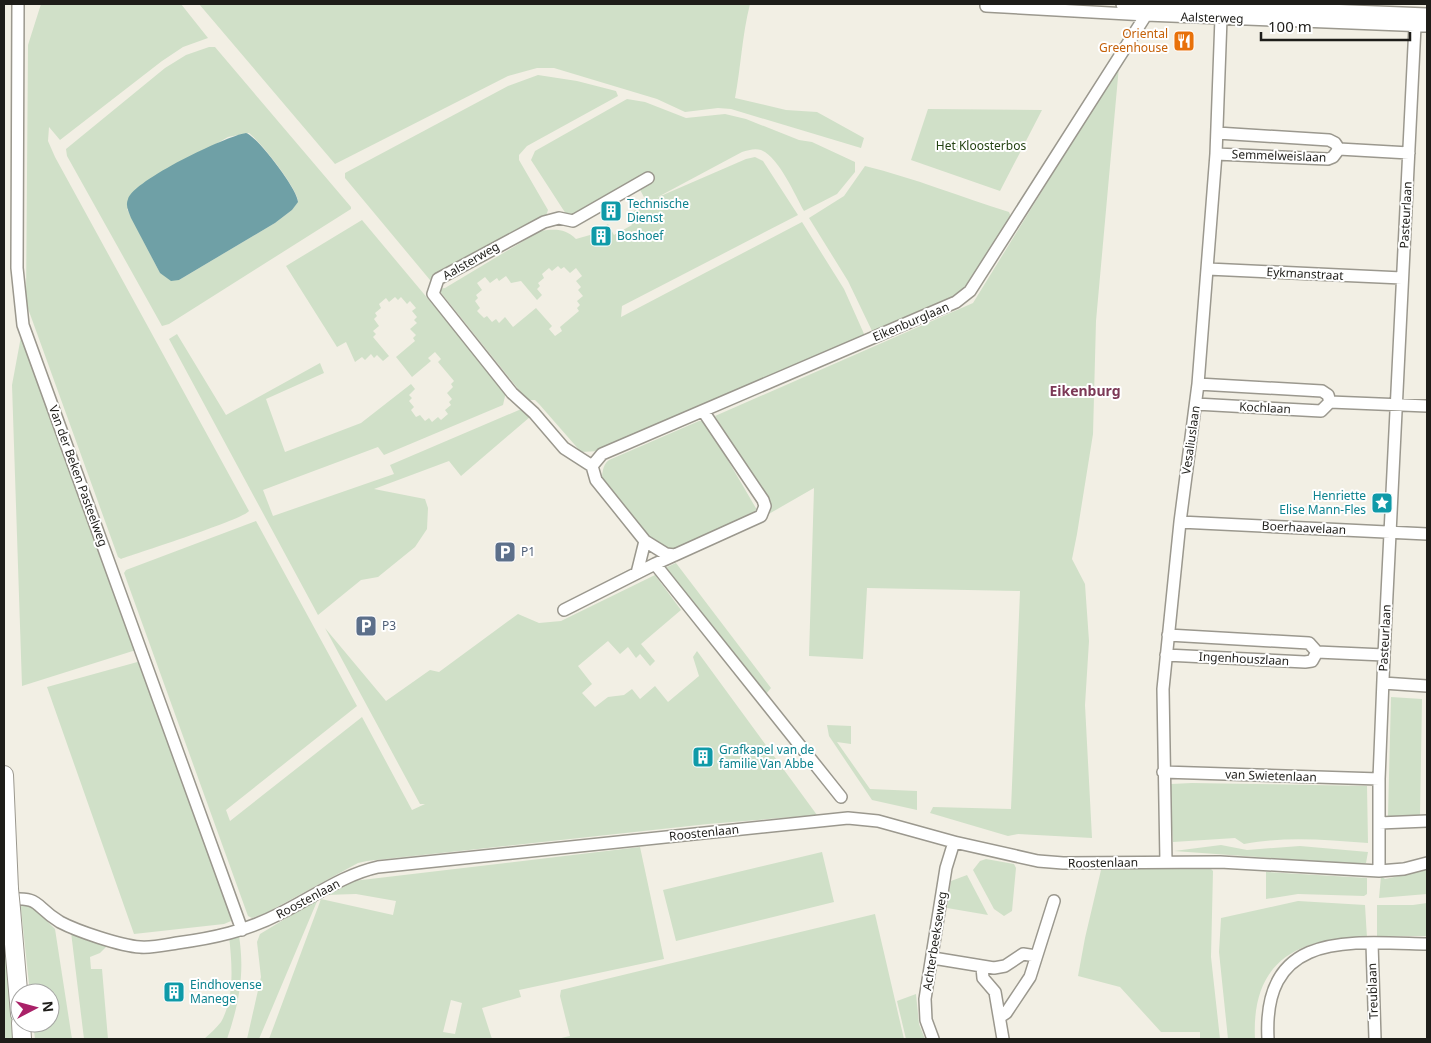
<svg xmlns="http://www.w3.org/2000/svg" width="1431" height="1043" viewBox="0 0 1431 1043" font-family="'Noto Sans',sans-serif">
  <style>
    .green { fill: #d0e0c8; fill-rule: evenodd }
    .water { fill: #6fa0a6 }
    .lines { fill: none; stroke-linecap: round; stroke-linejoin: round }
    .minor-casing { stroke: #9b988e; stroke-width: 14 }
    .secondary-casing { stroke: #9b988e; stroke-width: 18 }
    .trunk-casing { stroke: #9b988e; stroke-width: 20 }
    .minor { stroke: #fff; stroke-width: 11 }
    .secondary { stroke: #fff; stroke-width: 15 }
    .trunk { stroke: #fff; stroke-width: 18 }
    .trunk-bridge-casing { stroke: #9b988e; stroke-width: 20; stroke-linecap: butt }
    .trunk-bridge { stroke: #fff; stroke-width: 18 }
    .labels { text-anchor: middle; stroke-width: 4; stroke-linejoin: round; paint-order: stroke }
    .street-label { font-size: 12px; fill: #1e1d19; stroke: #fff }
    .food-label { font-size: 12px; fill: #c56008; stroke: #fff; text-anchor: end }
    .park-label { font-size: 12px; fill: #244212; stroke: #fff }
    .culture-label { font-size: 12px; fill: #0d838f; stroke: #fff; text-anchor: start }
    .service-label { font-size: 12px; fill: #4e5e75; stroke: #fff; text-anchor: start }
    .neighbourhood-label { font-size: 14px; font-weight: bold; fill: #7c3956; stroke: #fff }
  </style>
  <rect width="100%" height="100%" fill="#f2efe4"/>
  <!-- green -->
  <path class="green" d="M41 4H181L208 38 183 47 162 61 60 140 49 127 48 141 55 157 249 511C244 519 138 553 121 559L118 557 26 303 28 45Z
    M199 4H750C742 35 741 67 735 98L786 110 817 112 864 138 861 148 731 109 718 108 685 112 657 99 554 68H537L508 76 335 164Z
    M209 47H215L351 207V209L169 324 162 326 67 156 66 149 165 68 186 55ZM249 133C261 142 297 188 298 201L292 210 275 223 179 280 160 273 127 209 216 144 228 137Z
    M1119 66 1096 321 1093 434 1077 534 1072 559 1085 584 1089 641 1085 705 1092 838 1018 834 1008 836 930 813 933 807 1011 809 1020 591 867 588 863 659 809 656 814 488 767 515 759 487 715 416 973 303Z
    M538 75 577 81 616 91 618 96 527 146 519 155V160L548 210 546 216 430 280 345 178V173L508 86Z
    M627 99 645 102 686 118 725 114 746 119 799 140 812 142 855 162V172L837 194 804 211C795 195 779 157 761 150 755 148 748 150 742 152L656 198 746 159 755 157 763 161 798 215 622 306 621 317 802 222 844 289 865 336 600 451 581 452 539 404 535 400H527L438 289 445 288 540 231C555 229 565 228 576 239L590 235 608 224 614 235 632 225 627 215 647 203 636 182 573 216 566 214 531 160 535 151ZM558 266 561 269 564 267 570 273 576 268 582 276 576 281 581 287 578 290 583 296 577 301 580 305 577 308 579 311 560 327 562 331 555 336 549 329 552 326 536 308 513 327 505 317 499 323 496 319 492 322 487 316 484 318 477 311 480 308 475 301 478 298 476 295 482 290 477 283 485 277 490 283 497 278 499 281 506 276 511 283 521 281 537 300 542 295 537 289 540 286 538 283 544 278 542 274 549 268 552 271Z
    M928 109 1042 110 1000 191 911 160Z
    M865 166C914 178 961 197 1009 212L1011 217 968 287 953 300 873 333 848 281 809 218 844 196Z
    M362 220 506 392 503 405 384 455 378 447 263 490 273 516 394 474 390 465 519 410H524L530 417 461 476 449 461 374 489 425 499 428 508 427 529 415 547 378 577 361 580 318 615 169 339 177 334 226 415 320 363 324 373 266 399 285 452 361 423 411 384 415 389 409 395 412 398 409 401 414 407 411 410 416 417 420 415 425 421 429 418 432 422 438 417 441 420 448 414 445 410 451 405 449 402 452 399 447 393 453 387 451 384 454 381 438 362 441 359 435 352 428 358 431 361 412 377 396 357 415 341 413 338 416 335 410 329 417 323 414 320 417 317 412 311 416 308 410 301 407 304 401 297 398 300 395 297 389 302 386 298 379 304 381 308 375 313 377 316 374 319 379 326 373 331 376 334 373 337 389 356 383 361 377 355 374 358 371 354 365 360 362 357 355 362 346 342 337 347 286 266Z
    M22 331 136 650 22 686 12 385Z
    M699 421H704L708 426 757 510 674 553 650 543 602 483C602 475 602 465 609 460Z
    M256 521 357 706 226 810 230 821 362 717 412 810 425 804H420L325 628 386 701 430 670 439 672 518 614 539 623 561 621 655 575 681 610 641 644 655 661 650 666 640 654 636 658 628 647 620 654 608 641 578 666 592 684 582 693 595 707 608 697 624 695 632 689 640 699 655 686 668 702 699 676 693 657 697 651 817 815 708 824 367 861 358 863 266 913 252 918 248 916 124 573 126 570Z
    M676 563 771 688 761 700 665 568Z
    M141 661 229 912 231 921 224 924 134 934 47 687Z
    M1391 697 1422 699 1420 816 1388 818V815Z
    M827 725 851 726V744L837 742 870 789 917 791V810L872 800 829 736Z
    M1192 783 1367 786 1368 843C1326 840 1286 836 1244 844L1235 838 1173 842 1169 787 1171 784Z
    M1221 845 1247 850 1300 846 1368 852 1366 863 1359 864 1174 851Z
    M640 847 664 959 519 990 521 997 482 1008 492 1039H269L321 899 393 915 396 901 356 894 324 895 353 881ZM451 1000 462 1003 455 1034 443 1032Z
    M822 852 834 902 676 941 663 890Z
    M986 859 1014 864 1016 868 1012 911 1004 916 994 909 973 870 980 861Z
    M1164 868 1211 869 1213 871 1211 957 1220 1039H1200V1032H1161L1120 987 1078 976 1085 938 1101 870Z
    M1427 870V894L1379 898 1381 876 1385 879Z
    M1266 872 1367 878V894L1364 896 1298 894 1266 899Z
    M967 875 988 915 947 908 951 881Z
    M318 899 259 1039H247L261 977 257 942 260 934Z
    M20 900 32 906 55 929 72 1039H35L33 1023H50V993H30Z
    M1298 901 1365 905 1367 938C1297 936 1251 962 1255 1039H1228L1219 952 1221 918Z
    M1427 903V936H1377V905H1413Z
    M875 914 904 1039H557L570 1036 560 996 561 990Z
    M71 932 108 945 100 953 90 957 91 969H102L108 1039H84Z
    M229 936H239C245 973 239 1004 227 1039H204C210 1034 216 1028 221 1022 235 998 232 963 229 936Z
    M4 950H8L17 1039H5Z
    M916 994 919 1024 925 1039H906L897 1001Z"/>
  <!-- water -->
  <path class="water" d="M246 133C257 136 298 190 298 202L292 210 275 223 179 280 171 281 160 273 131 218C129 212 125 206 128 199 134 180 226 136 246 133Z"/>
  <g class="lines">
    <!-- minor casing -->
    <g class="minor-casing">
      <path id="minor" d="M18 4 17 268 23 325 242 930
        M986 6 1146 15 1427 26
        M1217 133 1329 140 1335 143 1339 149
        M1339 149 1409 153
        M1216 154 1328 159 1333 157 1339 149
        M1208 269 1402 278
        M1198 384 1322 391 1328 395 1330 402
        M1330 402 1427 406
        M1196 404 1321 411 1330 402
        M592 466 564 448 534 413 512 393 433 294 438 279 544 222 559 218 573 221 648 178
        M1180 522 1427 534
        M675 555 666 554 645 541 596 480 592 466 602 454 956 302 970 291 1146 15 1148 4
        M655 564 841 797
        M637 573 645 541
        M564 610 655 564 761 516 765 506 763 500 703 411
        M1168 635 1309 643 1317 652
        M1317 652 1384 655
        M1166 655 1305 662 1312 661 1317 652
        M1383 683 1427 686
        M1163 772 1379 779
        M1379 823 1427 821
        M1166 862 1163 689 1180 522 1198 384 1216 154 1221 18
        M1379 871V779L1384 655 1415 26
        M4 899C44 897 32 905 60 922 77 931 121 946 140 947 152 948 165 945 177 943 214 938 246 931 279 914 312 898 342 875 378 867L848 818 878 821 954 842 1038 861 1063 863 1220 862 1379 871 1404 869 1427 863
        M1372 943 1375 1039
        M933 958 994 968 1005 966 1023 954 1036 956
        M982 967 983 978 995 992 1003 1039
        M1000 1017 1006 1013 1030 977 1054 901
        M933 1039 926 1020 925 999 946 868 954 842
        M1268 1039C1262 930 1349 942 1427 944"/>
    </g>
    <!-- secondary casing -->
    <g class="secondary-casing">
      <path id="secondary" d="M1124 4 1427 16"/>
    </g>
    <!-- trunk casing -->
    <g class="trunk-casing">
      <path id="trunk" d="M4 775 9 889
        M11 909 20 1014
        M21 1023 22 1039"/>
    </g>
    <!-- minor -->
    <use href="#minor" class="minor"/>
    <!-- secondary -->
    <use href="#secondary" class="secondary"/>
    <!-- trunk -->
    <use href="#trunk" class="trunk"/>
    <!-- trunk-bridge casing -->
    <g class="trunk-bridge-casing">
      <path id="trunk-bridge" d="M9 889 11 909"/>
    </g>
    <!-- trunk-bridge -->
    <use href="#trunk-bridge" class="trunk-bridge"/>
  </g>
  <!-- icons -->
  <defs>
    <g id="restaurant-square" transform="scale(1.125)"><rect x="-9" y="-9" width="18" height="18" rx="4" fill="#e8710a" stroke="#fff"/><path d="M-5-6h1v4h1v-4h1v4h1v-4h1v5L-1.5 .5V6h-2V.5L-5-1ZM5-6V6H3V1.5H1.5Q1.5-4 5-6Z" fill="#fff"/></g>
    <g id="building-square" transform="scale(1.125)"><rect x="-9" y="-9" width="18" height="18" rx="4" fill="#0f9aa8" stroke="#fff"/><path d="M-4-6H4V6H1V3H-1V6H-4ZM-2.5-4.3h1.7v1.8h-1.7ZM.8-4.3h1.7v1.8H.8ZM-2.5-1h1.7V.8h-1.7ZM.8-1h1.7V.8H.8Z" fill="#fff"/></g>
    <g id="sight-square" transform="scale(1.125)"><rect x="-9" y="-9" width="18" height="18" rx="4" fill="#0f9aa8" stroke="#fff"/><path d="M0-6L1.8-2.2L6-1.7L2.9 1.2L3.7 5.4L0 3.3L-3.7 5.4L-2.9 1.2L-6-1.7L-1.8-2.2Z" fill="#fff"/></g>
    <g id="parking-square" transform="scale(1.125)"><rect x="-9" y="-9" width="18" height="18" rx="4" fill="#5c6f8a" stroke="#fff"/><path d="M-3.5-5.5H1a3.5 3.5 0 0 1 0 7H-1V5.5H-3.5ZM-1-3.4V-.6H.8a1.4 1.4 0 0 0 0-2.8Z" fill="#fff"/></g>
  </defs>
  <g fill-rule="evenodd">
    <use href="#restaurant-square" x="1184" y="41"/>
    <use href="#building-square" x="611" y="211"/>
    <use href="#building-square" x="601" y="236"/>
    <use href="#sight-square" x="1382" y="503"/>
    <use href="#parking-square" x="505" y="552"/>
    <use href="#parking-square" x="366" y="626"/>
    <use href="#building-square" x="703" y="757"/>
    <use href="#building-square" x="174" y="992"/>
  </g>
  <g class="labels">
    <!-- street labels -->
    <g class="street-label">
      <text transform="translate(1212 18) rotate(2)" y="4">Aalsterweg</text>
      <text transform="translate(1279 156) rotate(2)" y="4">Semmelweislaan</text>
      <text transform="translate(1406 215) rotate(-87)" y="4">Pasteurlaan</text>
      <text transform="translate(471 261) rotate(-30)" y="4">Aalsterweg</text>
      <text transform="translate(1305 274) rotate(3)" y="4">Eykmanstraat</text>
      <text transform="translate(911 322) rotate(-23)" y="4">Eikenburglaan</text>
      <text transform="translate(1265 408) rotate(3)" y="4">Kochlaan</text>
      <text transform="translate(1191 440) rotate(-82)" y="4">Vesaliuslaan</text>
      <text transform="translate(78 476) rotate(70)" y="4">Van der Beken Pasteelweg</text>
      <text transform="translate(1304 528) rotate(3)" y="4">Boerhaavelaan</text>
      <text transform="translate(1385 638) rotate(-87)" y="4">Pasteurlaan</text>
      <text transform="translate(1244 659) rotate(3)" y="4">Ingenhouszlaan</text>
      <text transform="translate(1271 776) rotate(2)" y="4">van Swietenlaan</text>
      <text transform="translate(704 833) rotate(-6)" y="4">Roostenlaan</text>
      <text transform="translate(1103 863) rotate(-1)" y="4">Roostenlaan</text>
      <text transform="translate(308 899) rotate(-28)" y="4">Roostenlaan</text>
      <text transform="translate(935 941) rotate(-81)" y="4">Achterbeekseweg</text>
      <text transform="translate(1373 991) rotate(-92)" y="4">Treublaan</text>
    </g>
    <!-- food labels -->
    <g class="food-label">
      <text x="1168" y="38">Oriental<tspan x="1168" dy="14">Greenhouse</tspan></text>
    </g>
    <!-- park labels -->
    <g class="park-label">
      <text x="981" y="150">Het Kloosterbos</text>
    </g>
    <!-- culture labels -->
    <g class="culture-label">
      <text x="627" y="208">Technische<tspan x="627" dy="14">Dienst</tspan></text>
      <text x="617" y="240">Boshoef</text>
      <text x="1366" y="500" text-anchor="end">Henriette<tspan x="1366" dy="14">Elise Mann-Fles</tspan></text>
      <text x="719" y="754">Grafkapel van de<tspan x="719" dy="14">familie Van Abbe</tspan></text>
      <text x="190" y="989">Eindhovense<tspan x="190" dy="14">Manege</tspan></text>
    </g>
    <!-- service labels -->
    <g class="service-label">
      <text x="521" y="556">P1</text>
      <text x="382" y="630">P3</text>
    </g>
    <!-- neighbourhood labels -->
    <g class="neighbourhood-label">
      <text x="1085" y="396">Eikenburg</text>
    </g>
  </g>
  <!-- border -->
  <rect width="1431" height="1043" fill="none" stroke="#1e1d19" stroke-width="10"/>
  <!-- north arrow -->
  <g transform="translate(35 1008) rotate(84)"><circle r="24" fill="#ffffff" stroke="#a5a5a3"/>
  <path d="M0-4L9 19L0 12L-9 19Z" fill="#a92168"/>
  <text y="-8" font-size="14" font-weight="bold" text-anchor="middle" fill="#1e1d19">N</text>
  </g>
  <!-- scale -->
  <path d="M1261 32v8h149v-8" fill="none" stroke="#1e1d19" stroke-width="2.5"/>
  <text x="1268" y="32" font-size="15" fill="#1e1d19" stroke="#ffffff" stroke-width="4" paint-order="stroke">100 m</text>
</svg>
